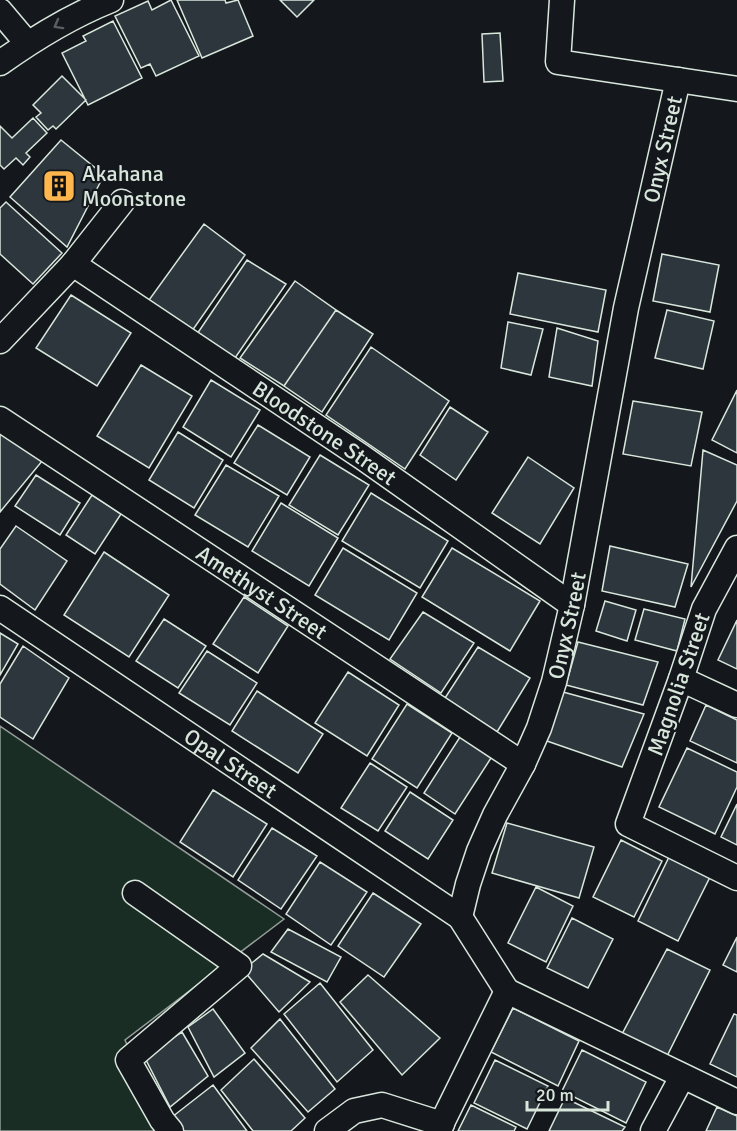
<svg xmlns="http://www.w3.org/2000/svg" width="737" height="1131" viewBox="0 0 737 1131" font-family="Signika,sans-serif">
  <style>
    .green { fill: #1a2d24; stroke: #939e99; stroke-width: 1.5 }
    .building { fill: #2c363c; stroke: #d8e6dc; stroke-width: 1.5 }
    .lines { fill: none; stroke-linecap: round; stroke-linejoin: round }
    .street-casing { stroke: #d8e6dc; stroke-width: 27 }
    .street { stroke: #14181c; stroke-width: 24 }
    .oneway { stroke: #59605f }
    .labels { text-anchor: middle; stroke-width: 4.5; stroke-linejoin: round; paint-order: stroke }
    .street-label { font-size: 22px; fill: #d8e6dc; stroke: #14181c }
    .poi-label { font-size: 22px; fill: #d8e6dc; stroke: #14181c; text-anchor: start }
  </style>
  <rect width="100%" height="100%" fill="#14181c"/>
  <!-- green -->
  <path class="green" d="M0 726 284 919 125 1040 164 1131H0Z"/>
  <!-- building -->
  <path class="building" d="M171 0 199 56 156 76 150 64 141 68 115 16 148 1 152 10Z
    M177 0H225L226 3 238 0 253 36 202 58Z
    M280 0H314L297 17Z
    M113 21 142 78 88 105 62 53 86 41 83 36Z
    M500 33 503 81 484 82 482 34Z
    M62 76 86 100 56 129 53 126 48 130 36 117 41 113 33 105Z
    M33 118 47 133 26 153 30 157 23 165 16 158 4 169 0 165V126L12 138Z
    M61 140 104 175 67 247 10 197Z
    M6 202 62 253 33 284 0 254V208Z
    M204 224 245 255 192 331 149 300Z
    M662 254 719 265 710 312 653 301Z
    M247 260 286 284 235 358 197 334Z
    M518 273 606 290 598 332 510 314Z
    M295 281 336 310 284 386 240 358Z
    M71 295 131 333 97 386 36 348Z
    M336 310 373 334 322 412 284 386Z
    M667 310 714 321 703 369 655 358Z
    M508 322 543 329 531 375 501 368Z
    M557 328 598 341 592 386 549 377Z
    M371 347 449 401 405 469 326 415Z
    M141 365 192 396 149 468 97 436Z
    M211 380 260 410 231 457 183 427Z
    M737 390V453L712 440Z
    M633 401 702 412 691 466 623 454Z
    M450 407 488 432 456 480 420 455Z
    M258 425 310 457 287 495 234 463Z
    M0 431 43 460 0 512Z
    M178 432 223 460 194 508 149 480Z
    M703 450 737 465V501L691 587Z
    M320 455 369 485 338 535 289 505Z
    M528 457 574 488 540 544 492 513Z
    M226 465 279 496 248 547 195 515Z
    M36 475 80 503 60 535 15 506Z
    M371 493 448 541 420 588 342 541Z
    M92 495 121 514 95 554 66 535Z
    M281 503 338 538 309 586 252 551Z
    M16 526 67 561 35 610 0 584V549Z
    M610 546 688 564 675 607 602 591Z
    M343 548 417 593 389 640 315 595Z
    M452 548 540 601 510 651 422 597Z
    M104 552 169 595 129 657 64 615Z
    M244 597 288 626 258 673 213 644Z
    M605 601 636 610 627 641 596 631Z
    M644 609 685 619 677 651 635 640Z
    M423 612 474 643 441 693 390 659Z
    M164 619 206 646 178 688 136 661Z
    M737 620V669L718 660Z
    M0 633 18 644 0 675Z
    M578 642 658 662 643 705 566 685Z
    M23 646 69 678 33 739 0 717V684Z
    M478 647 530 678 497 732 445 698Z
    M207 651 257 683 230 725 179 693Z
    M348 672 399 705 367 756 315 723Z
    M257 691 323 734 298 773 232 731Z
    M563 692 644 714 622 767 544 740Z
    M407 704 452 733 417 788 372 759Z
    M706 705 737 720V763L690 741Z
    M460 737 491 758 455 814 424 793Z
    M687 748 737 772V787L715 834 659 807Z
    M370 763 407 787 378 831 341 808Z
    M213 790 267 824 233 877 180 842Z
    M410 792 453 820 428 859 385 831Z
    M737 804V845L721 837Z
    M507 823 594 847 579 898 492 873Z
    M272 828 317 856 281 909 238 880Z
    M621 840 662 861 634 917 593 897Z
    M669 857 710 877 678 941 638 921Z
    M320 862 367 892 331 945 286 914Z
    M536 887 573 906 546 962 508 943Z
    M373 893 421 924 384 977 338 946Z
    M572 918 613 939 588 988 547 968Z
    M288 929 341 957 327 982 271 952Z
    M737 937V972L723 965Z
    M667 949 710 970 666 1058 621 1036Z
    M263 954 310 982 279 1012 243 970Z
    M368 975 440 1038 402 1075 340 1002Z
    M320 983 373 1050 337 1082 284 1014Z
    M513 1008 579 1041 558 1086 491 1052Z
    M213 1009 245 1053 214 1077 188 1027Z
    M734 1014 737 1015V1077L710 1064Z
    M280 1019 335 1089 308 1112 251 1048Z
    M182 1032 208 1076 170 1107 144 1056Z
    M582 1050 646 1082 626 1123 562 1091Z
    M254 1059 305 1118 291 1131H253L221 1090Z
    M495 1060 548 1086 527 1129 474 1103Z
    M213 1085 247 1131H184L172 1117Z
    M565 1098 625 1127 622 1131H549Z
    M471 1105 516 1127 514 1131H458Z
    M717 1107 737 1116V1131H706Z"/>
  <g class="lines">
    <!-- street casing -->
    <g class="street-casing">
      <g id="street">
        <path d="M562 0 558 62 737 89"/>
        <path d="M0 11 27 43"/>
        <path d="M0 63C35 38 71 16 111 0"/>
        <path id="s1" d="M73 264 362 457 572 605"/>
        <path d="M0 341 73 264 122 202"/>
        <path id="s2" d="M0 419 523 764"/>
        <path d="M737 548 704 609 681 679 628 824 737 878"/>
        <path id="s3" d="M0 608 460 917 507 991"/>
        <path d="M681 679 737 705"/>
        <path d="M135 893 239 966 128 1060 162 1120 171 1131"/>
        <path id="s4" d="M460 917 468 884 479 851 495 815 523 764 539 728 554 682 572 605 626 308 678 80"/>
        <path d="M507 991 737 1102"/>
        <path d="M327 1131 354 1111 382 1105 442 1124"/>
        <path d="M438 1131 507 991"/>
        <path d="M653 1131 682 1077"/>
      </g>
    </g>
    <!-- street -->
    <use href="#street" class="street"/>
  </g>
  <!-- one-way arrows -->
  <defs><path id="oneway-chevron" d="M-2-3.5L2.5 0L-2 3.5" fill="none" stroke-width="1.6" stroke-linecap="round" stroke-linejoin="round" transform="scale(1.5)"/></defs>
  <use class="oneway" href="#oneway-chevron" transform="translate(58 25) rotate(151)"/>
  <!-- icons -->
  <defs>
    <g id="building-square" transform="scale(1.725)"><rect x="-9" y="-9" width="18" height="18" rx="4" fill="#ffb74d" stroke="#14181c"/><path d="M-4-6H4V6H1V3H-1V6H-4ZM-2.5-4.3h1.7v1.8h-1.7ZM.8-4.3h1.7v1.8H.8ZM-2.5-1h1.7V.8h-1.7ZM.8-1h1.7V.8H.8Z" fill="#111"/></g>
  </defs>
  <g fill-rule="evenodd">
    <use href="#building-square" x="59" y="186"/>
  </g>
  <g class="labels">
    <!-- street labels -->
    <g class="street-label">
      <text dy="8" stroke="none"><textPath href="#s4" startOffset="798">Onyx Street</textPath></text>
      <text dy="8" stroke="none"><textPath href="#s1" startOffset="303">Bloodstone Street</textPath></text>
      <text dy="8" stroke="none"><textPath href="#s2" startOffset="314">Amethyst Street</textPath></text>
      <text dy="8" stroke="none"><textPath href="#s4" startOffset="312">Onyx Street</textPath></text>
      <text transform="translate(678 684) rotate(-71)" y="8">Magnolia Street</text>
      <text dy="8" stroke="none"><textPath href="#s3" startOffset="278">Opal Street</textPath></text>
    </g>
    <!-- poi labels -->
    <g class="poi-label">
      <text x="82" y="181">Akahana<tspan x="82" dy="25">Moonstone</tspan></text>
    </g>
  </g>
  <!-- scale -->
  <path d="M527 1101v9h81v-9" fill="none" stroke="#d8e6dc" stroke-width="3"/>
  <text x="536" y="1101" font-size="18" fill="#d8e6dc" stroke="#14181c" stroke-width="4.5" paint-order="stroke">20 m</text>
</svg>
